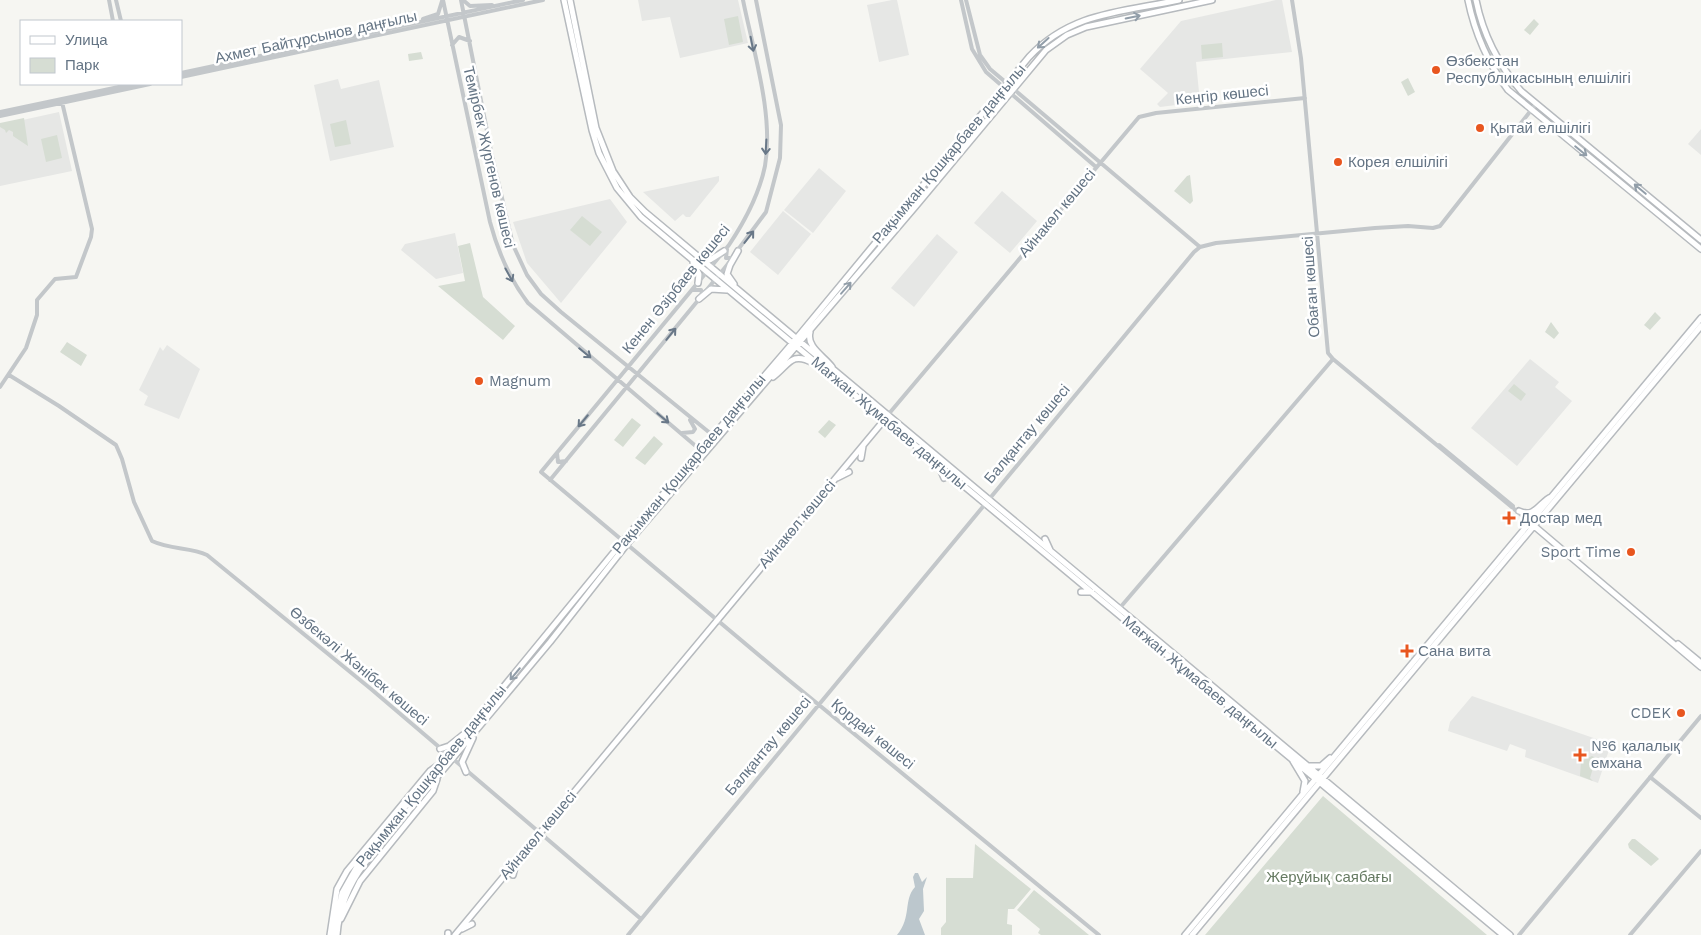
<svg xmlns="http://www.w3.org/2000/svg" width="1701" height="935" viewBox="0 0 1701 935" font-family="'Work Sans',sans-serif">
  <style>
    .built { fill: #e6e7e5 }
    .green { fill: #d6ddd3 }
    .water { fill: #bcc7cd }
    .lines { fill: none; stroke-linecap: round; stroke-linejoin: round }
    .major-casing { stroke: #b6babe; stroke-width: 8 }
    .minor { stroke: #c3c7ca; stroke-width: 4 }
    .major { stroke: #fff; stroke-width: 5 }
    .oneway { stroke: #929ea9 }
    .oneway2 { stroke: #697888 }
    .poi-dot { fill: #e8561f; stroke: #fff; stroke-width: 2 }
    .labels { text-anchor: middle; stroke-width: 5; stroke-linejoin: round; paint-order: stroke }
    .street-label { font-size: 15px; fill: #647484; stroke: #fff }
    .poi-label { font-size: 15px; fill: #647484; stroke: #fff; text-anchor: start }
    .park-label { font-size: 15px; fill: #677b63; stroke: #fff }
  </style>
  <rect width="100%" height="100%" fill="#f6f6f2"/>
  <!-- built -->
  <path class="built" d="M638 0H738L748 43 680 58 670 17 642 21Z
    M892 0H897L909 55 879 62 867 5Z
    M1276 0H1282L1292 52 1196 62 1200 102 1160 107 1157 104 1168 93 1140 69 1181 21Z
    M338 79 341 89 379 80 394 147 330 161 314 85Z
    M59 112 72 171 0 186V125Z
    M1701 129V155L1688 144Z
    M819 168 846 191 813 233 784 210Z
    M719 176V181L690 217H686L683 214 675 221 643 192Z
    M1002 191 1037 221 1010 253 974 223Z
    M610 199 627 222 561 303 527 263 513 222Z
    M783 211 811 234 778 275 750 252Z
    M455 233 463 273 436 279 401 250 405 244Z
    M937 234 958 252 914 307 891 288Z
    M167 345 200 369 179 419 144 405 148 396 139 390 160 347 163 351Z
    M1530 359 1559 382 1555 387 1572 401 1517 466 1471 428Z
    M1472 696 1611 744 1598 783 1525 757 1526 750 1510 744 1507 751 1448 731 1450 722Z"/>
  <!-- green -->
  <path class="green" d="M1471 0 1487 47 1514 90C1491 62 1479 35 1471 0Z
    M738 16 743 42 729 45 724 19Z
    M1534 19 1539 24 1530 35 1524 30Z
    M1222 43 1223 57 1202 59 1201 45Z
    M421 52 423 59 409 61 408 54Z
    M1408 78 1415 92 1408 96 1401 82Z
    M1546 117 1701 242V244L1545 118Z
    M24 118 28 146 13 136V132L9 130 6 133 5 130 0 127V123Z
    M346 120 351 144 335 147 330 124Z
    M57 135 62 158 46 162 41 139Z
    M1190 175 1193 201 1190 204 1174 191 1187 176Z
    M582 216 602 232 590 246 570 230Z
    M470 243 483 297 515 326 503 340 438 286 465 281 458 246Z
    M1655 312 1661 318 1650 330 1644 325Z
    M1551 322 1559 333 1554 339 1545 332Z
    M67 342 87 355 81 366 60 352Z
    M1514 384 1526 394 1521 401 1508 391Z
    M632 418 641 425 623 447 614 440Z
    M829 420 836 425 825 438 818 432Z
    M654 436 663 444 645 465 635 458Z
    M1592 756 1596 758 1590 778 1593 781 1580 776 1581 761Z
    M1323 796 1487 935H1205Z
    M1632 839H1635L1657 857 1659 859 1651 866 1629 848 1628 844Z
    M975 844 1031 889 1014 909H1008L1007 924 1012 925V935H941V928L946 922V878H973Z
    M1034 890 1089 935H1041L1038 933 1040 929 1017 910Z"/>
  <!-- water -->
  <path class="water" d="M915 873H918L922 882 927 877 923 889 924 911 919 919 925 935H897C912 917 903 900 915 887L913 877Z"/>
  <g class="lines">
    <!-- major casing -->
    <g class="major-casing">
      <path id="major" d="M564 0 592 130 599 153 617 188 641 217 1503 935
        M570 0 596 128 613 171 630 197 645 212 1510 935
        M1468 0C1475 34 1487 62 1508 90L1701 249
        M1476 0C1483 35 1498 64 1521 91L1701 240
        M700 257 710 260 724 251
        M693 262 699 274 698 283
        M734 284 727 274 730 265 738 251
        M699 299 711 289 727 290
        M810 332C806 347 824 356 832 367
        M773 377C789 365 791 351 813 363
        M861 458 863 446
        M938 464 944 478
        M837 478 849 472
        M1519 511C1534 518 1538 505 1549 498
        M1533 525 1701 667
        M1045 539 1050 550
        M1081 592H1092
        M1678 644 1701 663
        M440 749 449 746 464 734
        M1293 761 1305 781 1303 792
        M1307 766H1321L1330 758
        M466 772 462 762 473 738
        M513 875 516 863
        M341 919 360 881 433 791 437 779
        M462 929 472 924
        M330 935 337 889 347 871 430 771 437 766
        M333 935 342 893 359 863 623 541 796 339 1029 57C1071 12 1122 12 1179 0
        M337 935C339 908 349 884 365 863L550 642 627 544 916 206 1046 50 1067 35 1086 27 1212 0
        M448 935V933
        M455 935 885 419
        M1185 935 1701 318
        M1192 935 1701 326"/>
    </g>
    <!-- minor -->
    <path class="minor" d="M109 0 113 21
      M116 0 121 21
      M443 0 490 222C498 252 509 278 528 303L698 448
      M461 0 491 151 513 245 527 275 541 294 561 312 710 433
      M463 0 470 6 492 5
      M743 0C753 50 774 115 765 166 759 195 745 221 729 245L541 472 785 677 1099 935
      M961 0 972 49 986 72 1096 167
      M966 0 980 55 990 69 1200 247
      M1292 0 1301 58 1328 353 1333 359 1531 523
      M423 19 438 14 442 1
      M452 45 459 37 470 41
      M181 73 523 0
      M181 77 543 0
      M0 112 133 84
      M0 116 150 84
      M727 249 726 258H731
      M737 251 766 212 780 158 781 125 756 0
      M693 290H701L702 293 699 298
      M705 292 732 259
      M9 375 59 406 116 445 122 459 134 502 152 541C171 550 190 547 207 555L371 689 641 919
      M0 387 26 348 37 315V300L55 279 76 277 91 237 92 229 62 102
      M887 416 1139 117 1156 113 1305 98
      M682 433 693 432 695 429 690 420
      M1439 445 1513 506
      M557 453 558 462 566 461
      M550 480 700 298
      M1118 610 1333 359
      M1650 777 1701 818
      M628 935 1194 252 1200 247 1216 243 1375 228 1408 226 1433 228 1440 226 1536 104
      M1519 935 1701 716
      M1630 935 1701 851"/>
    <!-- major -->
    <use href="#major" class="major"/>
  </g>
  <!-- one-way arrows -->
  <defs><path id="oneway-shaft" d="M-6 0H5M1.5-3L5.5 0L1.5 3" fill="none" stroke-width="1.6" stroke-linecap="round" stroke-linejoin="round" transform="scale(1.25)"/></defs>
  <g class="oneway">
    <use href="#oneway-shaft" transform="translate(1133 17) rotate(-12)"/>
    <use href="#oneway-shaft" transform="translate(1043 43) rotate(138)"/>
    <use href="#oneway-shaft" transform="translate(1581 151) rotate(39)"/>
    <use href="#oneway-shaft" transform="translate(1640 189) rotate(-140)"/>
    <use href="#oneway-shaft" transform="translate(846 288) rotate(-49)"/>
    <use href="#oneway-shaft" transform="translate(515 674) rotate(130)"/>
  </g>
  <g class="oneway2">
    <use href="#oneway-shaft" transform="translate(752 44) rotate(79)"/>
    <use href="#oneway-shaft" transform="translate(766 147) rotate(93)"/>
    <use href="#oneway-shaft" transform="translate(749 237) rotate(-52)"/>
    <use href="#oneway-shaft" transform="translate(509 275) rotate(61)"/>
    <use href="#oneway-shaft" transform="translate(671 334) rotate(-51)"/>
    <use href="#oneway-shaft" transform="translate(585 353) rotate(39)"/>
    <use href="#oneway-shaft" transform="translate(663 418) rotate(40)"/>
    <use href="#oneway-shaft" transform="translate(583 421) rotate(130)"/>
  </g>
  <!-- markers -->
  <g class="poi-dot">
    <circle cx="1436" cy="70" r="5"/>
    <circle cx="1480" cy="128" r="5"/>
    <circle cx="1338" cy="162" r="5"/>
    <circle cx="479" cy="381" r="5"/>
    <path d="M1506.5 510.5h5v5h5v5h-5v5h-5v-5h-5v-5h5z"/>
    <circle cx="1631" cy="552" r="5"/>
    <path d="M1404.5 643.5h5v5h5v5h-5v5h-5v-5h-5v-5h5z"/>
    <circle cx="1681" cy="713" r="5"/>
    <path d="M1577.5 747.5h5v5h5v5h-5v5h-5v-5h-5v-5h5z"/>
  </g>
  <g class="labels">
    <!-- street labels -->
    <g class="street-label">
      <text transform="translate(316 37) rotate(-12)" y="5">Ахмет Байтұрсынов даңғылы</text>
      <text transform="translate(1222 95) rotate(-6)" y="5">Кеңгір көшесі</text>
      <text transform="translate(949 154) rotate(-50)" y="5">Рақымжан Қошқарбаев даңғылы</text>
      <text transform="translate(489 157) rotate(77)" y="5">Темірбек Жүргенов көшесі</text>
      <text transform="translate(1057 213) rotate(-50)" y="5">Айнакөл көшесі</text>
      <text transform="translate(1311 287) rotate(-94)" y="5">Обаған көшесі</text>
      <text transform="translate(676 289) rotate(-51)" y="5">Кенен Әзірбаев көшесі</text>
      <text transform="translate(889 423) rotate(40)" y="5">Мағжан Жұмабаев даңғылы</text>
      <text transform="translate(1027 434) rotate(-50)" y="5">Балқантау көшесі</text>
      <text transform="translate(689 464) rotate(-50)" y="5">Рақымжан Қошқарбаев даңғылы</text>
      <text transform="translate(797 524) rotate(-50)" y="5">Айнакөл көшесі</text>
      <text transform="translate(359 666) rotate(40)" y="5">Өзбекәлі Жәнібек көшесі</text>
      <text transform="translate(1200 682) rotate(40)" y="5">Мағжан Жұмабаев даңғылы</text>
      <text transform="translate(873 734) rotate(39)" y="5">Қордай көшесі</text>
      <text transform="translate(768 746) rotate(-50)" y="5">Балқантау көшесі</text>
      <text transform="translate(431 776) rotate(-51)" y="5">Рақымжан Қошқарбаев даңғылы</text>
      <text transform="translate(538 835) rotate(-50)" y="5">Айнакөл көшесі</text>
    </g>
    <!-- poi labels -->
    <g class="poi-label">
      <text x="1446" y="66">Өзбекстан<tspan x="1446" dy="17">Республикасының елшілігі</tspan></text>
      <text x="1490" y="133">Қытай елшілігі</text>
      <text x="1348" y="167">Корея елшілігі</text>
      <text x="489" y="386">Magnum</text>
      <text x="1520" y="523">Достар мед</text>
      <text x="1621" y="557" text-anchor="end">Sport Time</text>
      <text x="1418" y="656">Сана вита</text>
      <text x="1671" y="718" text-anchor="end">CDEK</text>
      <text x="1591" y="751">№6 қалалық<tspan x="1591" dy="17">емхана</tspan></text>
    </g>
    <!-- park labels -->
    <g class="park-label">
      <text x="1329" y="882">Жерұйық саябағы</text>
    </g>
  </g>
  <!-- legend -->
  <rect x="20" y="20" width="162" height="65" fill="#ffffff" stroke="#c1c7ce"/>
  <rect x="30" y="36" width="25" height="8" fill="#ffffff" stroke="#c1c7ce"/>
  <text x="65" y="45" font-size="15" fill="#647484">Улица</text>
  <rect x="30" y="58" width="25" height="15" fill="#d6ddd3" stroke="#c1c7ce"/>
  <text x="65" y="70" font-size="15" fill="#647484">Парк</text>
</svg>
